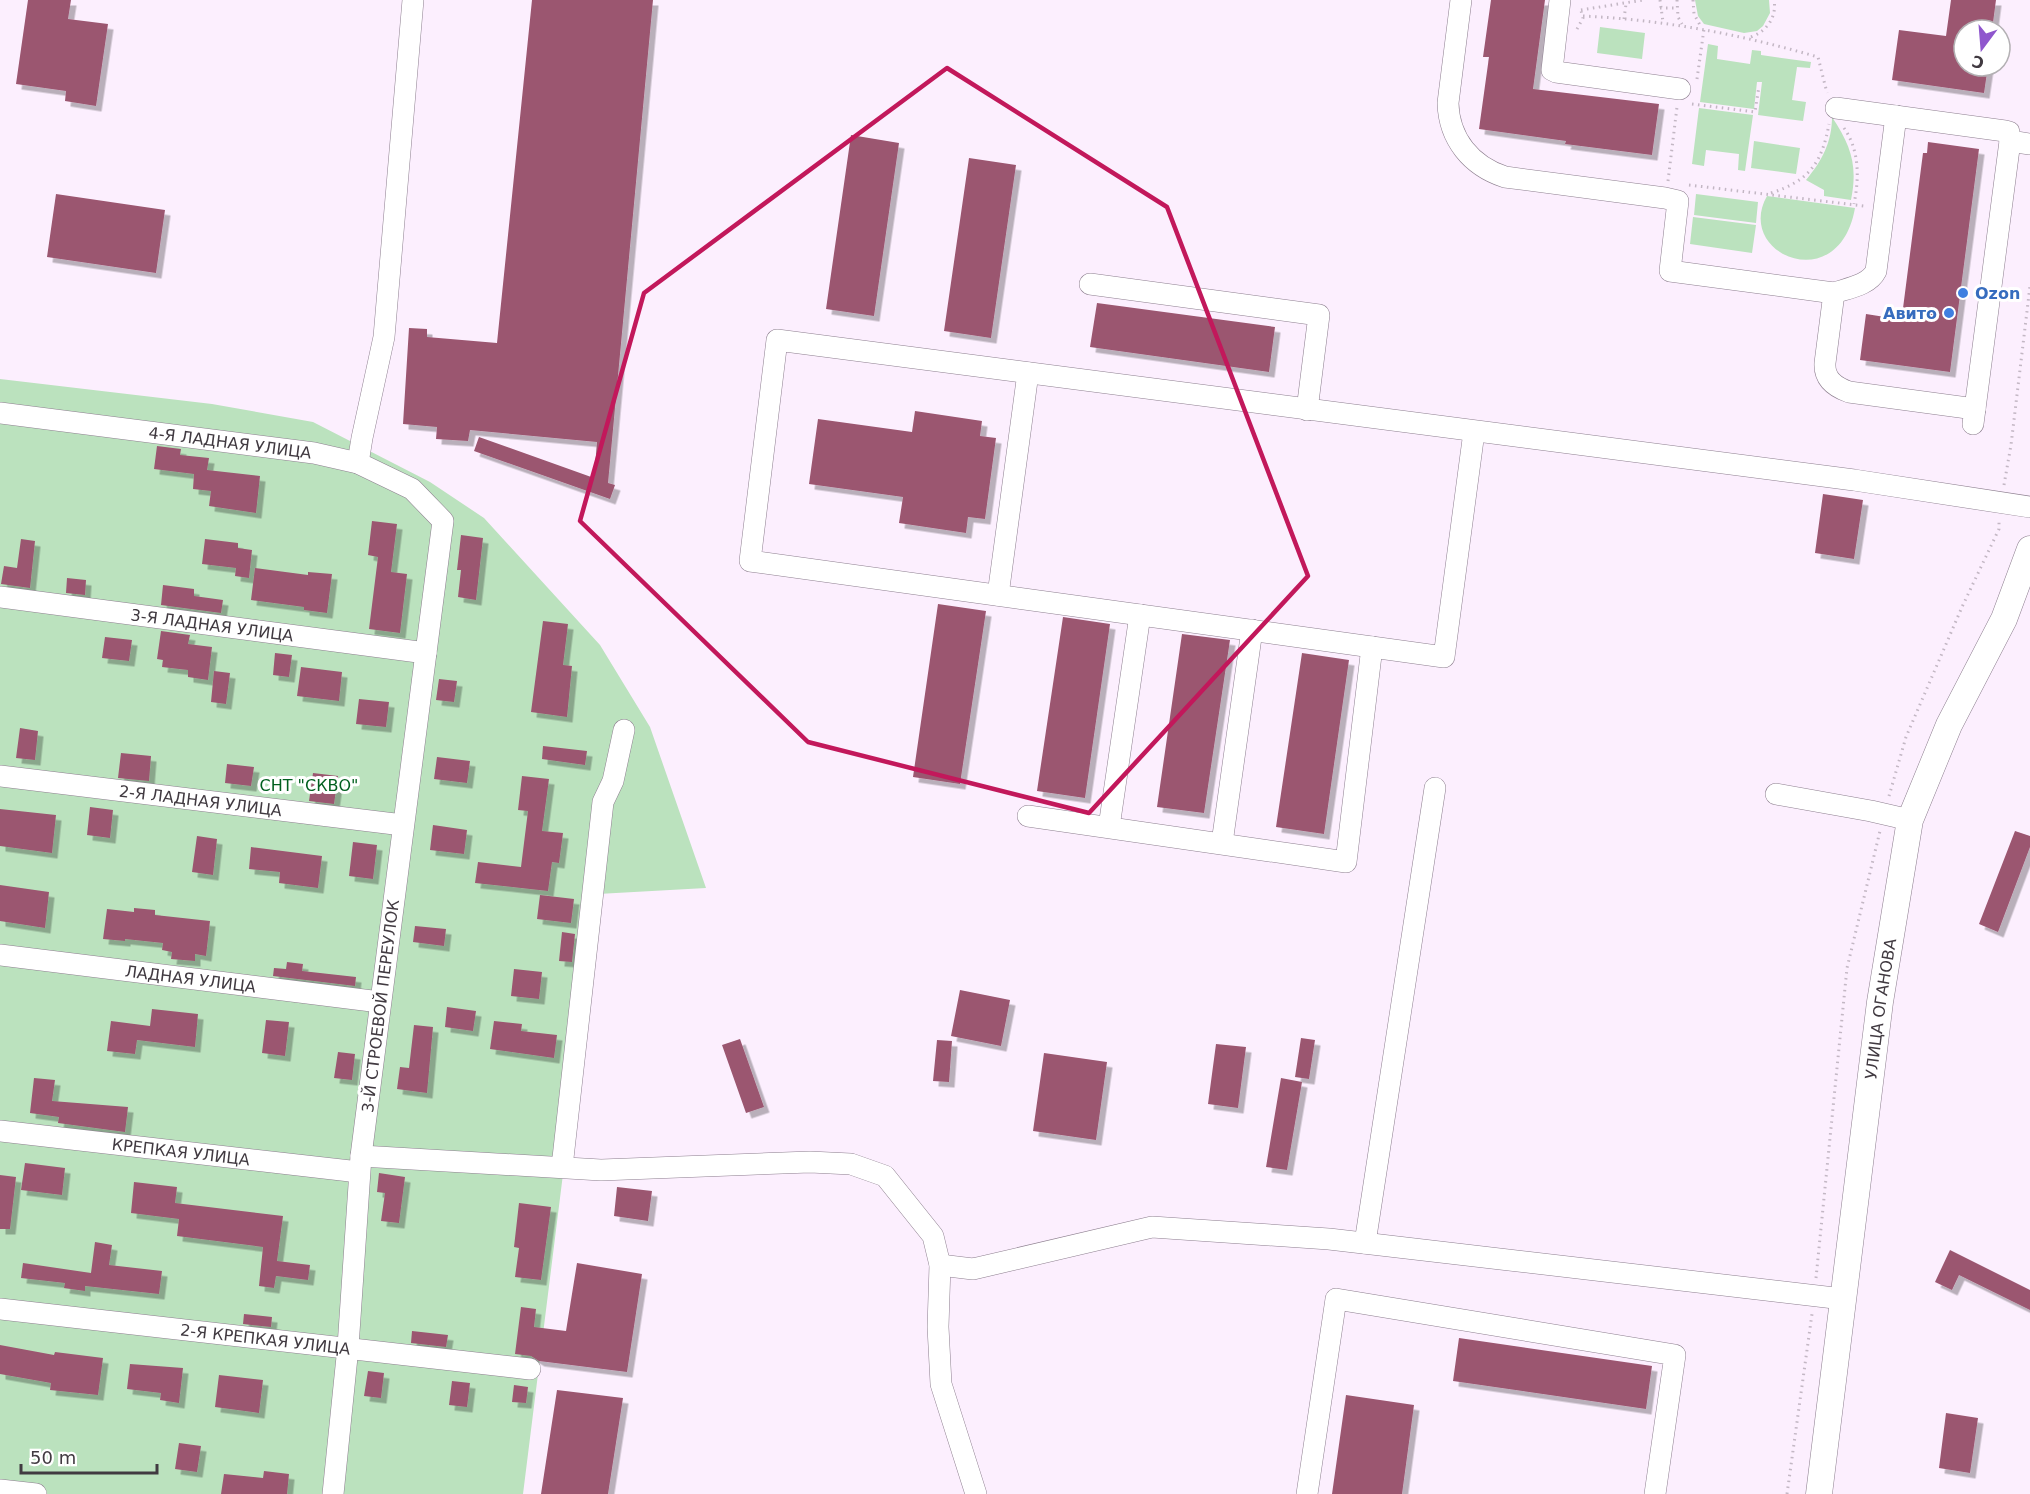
<svg xmlns="http://www.w3.org/2000/svg" width="2030" height="1494" viewBox="0 0 2030 1494" font-family="'DejaVu Sans',sans-serif">
  <style>
    .green { fill: #bbe2be }
    .building { fill: #9b5670; filter: url(#shadow) }
    .lines { fill: none; stroke-linecap: round; stroke-linejoin: round }
    .minor-casing { stroke: #8d7f8f; stroke-width: 22 }
    .major-casing { stroke: #8d7f8f; stroke-width: 27 }
    .path { stroke: #c3b7c4; stroke-width: 3; stroke-dasharray: 1.5 4.5; stroke-linecap: butt }
    .minor { stroke: #fff; stroke-width: 21 }
    .major { stroke: #fff; stroke-width: 26 }
    .marked { fill: none; stroke: #c2185b; stroke-width: 4.5; stroke-linejoin: round }
    .shop-dot { fill: #3f7fe0; stroke: #fff; stroke-width: 2 }
    .labels { text-anchor: middle; stroke-width: 6; stroke-linejoin: round; paint-order: stroke }
    .shop-label { font-size: 16px; font-weight: bold; fill: #366cbe; stroke: #fff; text-anchor: start }
    .street-label { font-size: 16px; fill: #413a41; stroke: #fff }
    .park-label { font-size: 16px; fill: #005f1e; stroke: #fff }
  </style>
  <defs>
    <filter id="shadow"><feDropShadow dx="5.5" dy="5.5" stdDeviation="0" flood-color="#0004"/></filter>
  </defs>
  <rect width="100%" height="100%" fill="#fceffe"/>
  <!-- green -->
  <path class="green" d="M1695 0H1769L1770 13 1763 26 1757 31 1744 33 1704 24 1698 16Z
    M1600 27 1645 33 1642 59 1597 53Z
    M1708 44 1718 46 1717 59 1750 64 1752 50 1761 51V55L1811 62 1810 68 1797 67 1792 100 1806 102 1803 121 1758 115 1762 82H1757L1754 109 1700 102Z
    M1699 108 1753 115 1745 171 1738 170 1739 154 1706 150 1704 166 1692 164Z
    M1832 117C1851 146 1858 165 1851 200L1824 196V190L1806 180C1822 161 1832 142 1832 117Z
    M1754 141 1800 148 1796 174 1751 168Z
    M1696 194 1758 202 1756 223 1694 215Z
    M1767 196 1855 208C1839 299 1734 254 1767 196Z
    M1693 217 1756 225 1752 253 1690 244Z
    M0 379 212 404 313 422 430 482 484 518 600 645 650 727 706 888 598 894 523 1494H0Z"/>
  <!-- building -->
  <path class="building" d="M28 0H71L68 19 108 24 96 106 65 101 66 91 16 84Z
    M532 0H653L608 483 615 485 610 499 474 451 479 437 594 478 597 442 470 430 468 441 436 439 437 427 403 424 409 328 427 329V337L497 343Z
    M1491 0H1545L1533 89 1659 104 1652 155 1565 144 1566 141 1479 129 1489 57H1483Z
    M1951 0H1996L1992 30H1964V66H1988L1984 93 1892 80 1899 30 1946 36Z
    M851 135 899 143 874 316 826 309Z
    M1928 142 1979 149 1950 372 1860 360 1866 314 1885 317V314L1902 316 1923 153H1927Z
    M969 158 1016 165 991 338 944 331Z
    M56 194 165 210 156 273 47 257Z
    M1097 303 1275 327 1269 372 1090 347Z
    M915 411 982 421 980 436 996 438 985 519 968 517 966 533 899 523 903 497 809 484 818 419 912 432Z
    M157 446 181 449 180 455 209 458 207 470 260 476 256 513 209 506 211 491 193 489 194 474 154 469Z
    M1823 494 1863 500 1854 559 1815 553Z
    M372 521 397 524 391 572 407 574 400 633 369 629 378 557 368 555Z
    M461 535 483 538 476 600 458 597 461 570H457Z
    M21 539 35 541 30 588 1 584 4 566 17 568Z
    M205 539 238 543V548L252 550 249 578 235 576 236 568 202 564Z
    M255 568 308 575V572L332 574 327 613 304 610V607L251 600Z
    M67 578 86 580 85 595 66 593Z
    M163 585 194 589V596L223 600 221 613 161 605Z
    M938 604 986 611 960 784 913 777Z
    M1063 617 1110 624 1085 798 1037 791Z
    M543 621 568 624 563 665 572 666 567 717 531 712Z
    M161 631 190 635 188 644 212 647 208 680 188 677V670L162 667 163 660 157 659Z
    M1182 634 1230 640 1204 813 1157 807Z
    M105 637 132 640 129 661 102 658Z
    M275 653 292 655 289 677 273 675Z
    M1302 653 1349 660 1324 834 1276 827Z
    M301 667 342 672 339 701 297 696Z
    M214 671 230 673 226 704 211 702Z
    M439 679 457 681 454 702 436 700Z
    M359 699 389 702 386 727 356 724Z
    M20 728 38 731 35 760 16 758Z
    M543 746 587 751 585 765 542 759Z
    M121 753 151 756 149 781 118 778Z
    M437 757 470 761 467 783 434 779Z
    M227 764 254 767 251 786 225 783Z
    M313 773 338 776 334 804 309 801Z
    M522 776 549 779 542 831 563 833 559 863 552 862 548 891 475 883 478 862 521 867 528 811 518 810Z
    M90 807 113 810 110 838 87 835Z
    M0 809 56 815 52 853 0 846Z
    M433 825 467 830 464 854 430 850Z
    M2015 831 2030 836V847L1998 932 1979 924Z
    M197 836 217 839 213 875 192 872Z
    M353 842 377 845 373 879 349 876Z
    M251 847 322 856 318 888 279 883 280 872 249 869Z
    M0 885 49 892 45 928 0 921Z
    M540 895 574 899 571 923 537 919Z
    M134 908 155 910V915L210 921 206 956 195 954V961L171 959 172 952 162 950 163 943 125 939V941L103 939 107 909 134 912Z
    M415 926 446 929 444 946 413 942Z
    M562 932 575 934 572 962 559 961Z
    M287 962 303 964 302 971 356 977 355 986 273 976 274 968 286 969Z
    M514 969 542 972 539 999 511 996Z
    M960 990 1010 1000 1001 1046 951 1036Z
    M447 1007 476 1011 473 1031 445 1027Z
    M152 1009 198 1014 195 1047 137 1040 135 1054 107 1051 111 1021 150 1026Z
    M266 1020 289 1022 285 1056 262 1053Z
    M494 1021 522 1024 521 1031 557 1035 554 1058 490 1049Z
    M414 1025 433 1027 427 1093 397 1089 400 1067 409 1068Z
    M1301 1038 1315 1040 1309 1079 1295 1077Z
    M740 1039 764 1107 746 1113 722 1045Z
    M937 1040 952 1041 949 1082 933 1081Z
    M1216 1044 1246 1047 1238 1108 1208 1104Z
    M338 1052 355 1054 352 1080 334 1078Z
    M1044 1053 1107 1062 1096 1140 1033 1131Z
    M34 1078 55 1080 52 1101 128 1107 125 1132 58 1123 59 1117 30 1113Z
    M1281 1078 1302 1082 1287 1170 1266 1167Z
    M25 1163 65 1168 62 1195 21 1190Z
    M379 1173 405 1177 399 1223 381 1221 385 1193 377 1192Z
    M0 1175 16 1177 10 1229H0Z
    M134 1182 177 1187 175 1203 283 1216 277 1261 310 1265 308 1280 276 1276 274 1288 259 1286 263 1247 177 1236 179 1219 131 1213Z
    M617 1187 652 1191 648 1221 614 1216Z
    M519 1203 551 1207 541 1280 515 1277 519 1248 514 1247Z
    M95 1242 112 1245 109 1265 162 1271 159 1294 85 1286V1291L64 1288 65 1283 21 1278 23 1263 91 1273Z
    M1950 1250 2030 1290V1310L1959 1275 1952 1290 1935 1282Z
    M577 1263 642 1274 627 1372 539 1361 531 1356 515 1354 521 1307 536 1309 534 1327 566 1331Z
    M244 1314 272 1317 271 1327 243 1324Z
    M412 1331 448 1335 446 1347 411 1343Z
    M1459 1338 1652 1366 1646 1409 1453 1381Z
    M0 1345 54 1355 55 1352 103 1358 98 1395 50 1390 51 1383 0 1374Z
    M130 1364 183 1368 179 1403 160 1400 161 1393 127 1389Z
    M368 1371 384 1373 381 1398 364 1396Z
    M219 1375 263 1380 259 1413 215 1407Z
    M452 1381 470 1383 467 1407 449 1405Z
    M514 1385 528 1387 526 1403 512 1402Z
    M557 1390 623 1398 608 1494H541Z
    M1346 1395 1414 1405 1402 1494H1332Z
    M1946 1413 1978 1418 1970 1473 1939 1468Z
    M179 1443 201 1446 197 1472 175 1469Z
    M264 1471 289 1474 287 1494H221L224 1474 263 1478Z"/>
  <g class="lines">
    <!-- minor casing -->
    <g class="minor-casing">
      <g id="minor">
        <path d="M1461 0 1448 103C1449 139 1471 166 1505 177L1665 198 1678 201 1670 271 1834 293"/>
        <path d="M1560 0 1552 70 1556 72 1680 89"/>
        <path d="M1836 108 2005 131 2009 132 2010 141 2030 144"/>
        <path d="M1896 116 1876 271C1869 285 1849 288 1834 293L1825 363C1824 379 1835 387 1849 392L1975 409"/>
        <path d="M1090 284 1319 315 1307 410"/>
        <path id="s1" d="M0 413 314 453 358 463 412 489 443 521 361 1156 348 1347 333 1494"/>
        <path d="M1973 424 2010 141"/>
        <path d="M1474 432 1444 657 750 561 777 340 1854 480 2030 507"/>
        <path d="M358 463 362 438 384 337 413 0"/>
        <path d="M998 595 1028 373"/>
        <path id="s2" d="M0 597 426 653"/>
        <path id="s3" d="M0 776 403 825"/>
        <path d="M1776 794 1871 811 1910 820"/>
        <path d="M1028 816 1346 862 1372 647"/>
        <path d="M1109 827 1140 615"/>
        <path d="M1222 843 1252 630"/>
        <path id="s4" d="M0 955 380 1002"/>
        <path id="s5" d="M0 1131 359 1172"/>
        <path d="M361 1156 601 1170 810 1162 851 1164 885 1176 933 1236 940 1265 938 1327 941 1384 976 1494"/>
        <path d="M562 1167 603 802 613 781 624 730"/>
        <path d="M1365 1243 1435 788"/>
        <path d="M940 1265 973 1269 1152 1227 1329 1239 1843 1299"/>
        <path id="s6" d="M0 1309 530 1369"/>
        <path d="M0 1490 36 1494"/>
        <path d="M1307 1494 1336 1299 1675 1355 1655 1494"/>
      </g>
    </g>
    <!-- major casing -->
    <g class="major-casing">
      <g id="major">
        <path id="s7" d="M1819 1494 1880 1002 1910 820 1949 725 2004 619 2030 549"/>
      </g>
    </g>
    <!-- path -->
    <path class="path" d="M1660 0 1663 22
      M1677 0 1678 17 1682 24
      M1693 0 1694 14 1701 27
      M1660 8H1676
      M1581 10 1643 0
      M1583 16C1665 20 1739 34 1818 57L1827 93
      M1624 19 1626 4
      M1577 29 1583 18 1580 7
      M1751 37C1767 31 1777 17 1774 0
      M1697 79 1704 29
      M1692 104 1755 112 1759 86
      M1844 128C1860 151 1859 179 1854 204
      M1668 181 1677 107
      M1689 185 1864 206
      M1771 193C1809 181 1822 163 1829 124
      M2004 485 2011 445 2030 286
      M1889 796 1906 737 1962 607 1999 529V522
      M1816 1278 1847 968 1880 831
      M1787 1494 1812 1314"/>
    <!-- minor -->
    <use href="#minor" class="minor"/>
    <!-- major -->
    <use href="#major" class="major"/>
  </g>
  <!-- marked area -->
  <path class="marked" d="M947 68 1167 207 1308 576 1089 813 808 742 580 521 644 293Z"/>
  <!-- markers -->
  <g class="shop-dot">
    <circle cx="1963" cy="293" r="6"/>
    <circle cx="1949" cy="313" r="6"/>
  </g>
  <g class="labels">
    <!-- shop labels -->
    <g class="shop-label">
      <text x="1975" y="299">Ozon</text>
      <text x="1937" y="319" text-anchor="end">Авито</text>
    </g>
    <!-- street labels -->
    <g class="street-label">
      <text dy="6" stroke="none"><textPath href="#s1" startOffset="232">4-Я ЛАДНАЯ УЛИЦА</textPath></text>
      <text dy="6" stroke="none"><textPath href="#s2" startOffset="214">3-Я ЛАДНАЯ УЛИЦА</textPath></text>
      <text dy="6" stroke="none"><textPath href="#s3" startOffset="202">2-Я ЛАДНАЯ УЛИЦА</textPath></text>
      <text dy="6" stroke="none"><textPath href="#s4" startOffset="192">ЛАДНАЯ УЛИЦА</textPath></text>
      <text transform="translate(380 1006) rotate(-83)" y="6">3-Й СТРОЕВОЙ ПЕРЕУЛОК</text>
      <text dy="6" stroke="none"><textPath href="#s7" startOffset="489">УЛИЦА ОГАНОВА</textPath></text>
      <text dy="6" stroke="none"><textPath href="#s5" startOffset="182">КРЕПКАЯ УЛИЦА</textPath></text>
      <text dy="6" stroke="none"><textPath href="#s6" startOffset="267">2-Я КРЕПКАЯ УЛИЦА</textPath></text>
    </g>
    <!-- park labels -->
    <g class="park-label">
      <text x="309" y="791">СНТ "СКВО"</text>
    </g>
  </g>
  <!-- north arrow -->
  <g transform="translate(1982 48) rotate(196)"><circle r="28" fill="#ffffff" stroke="#b3b0b3" stroke-width="1.5"/>
  <path d="M0-4.5L10 22L0 15L-10 22Z" fill="#8f56cd"/>
  <text y="-9" font-size="16" font-weight="bold" text-anchor="middle" fill="#413a41">С</text>
  </g>
  <!-- scale -->
  <path d="M21 1464v9h136v-9" fill="none" stroke="#413a41" stroke-width="3"/>
  <text x="30" y="1464" font-size="18" fill="#413a41" stroke="#ffffff" stroke-width="4.5" paint-order="stroke">50 m</text>
</svg>
